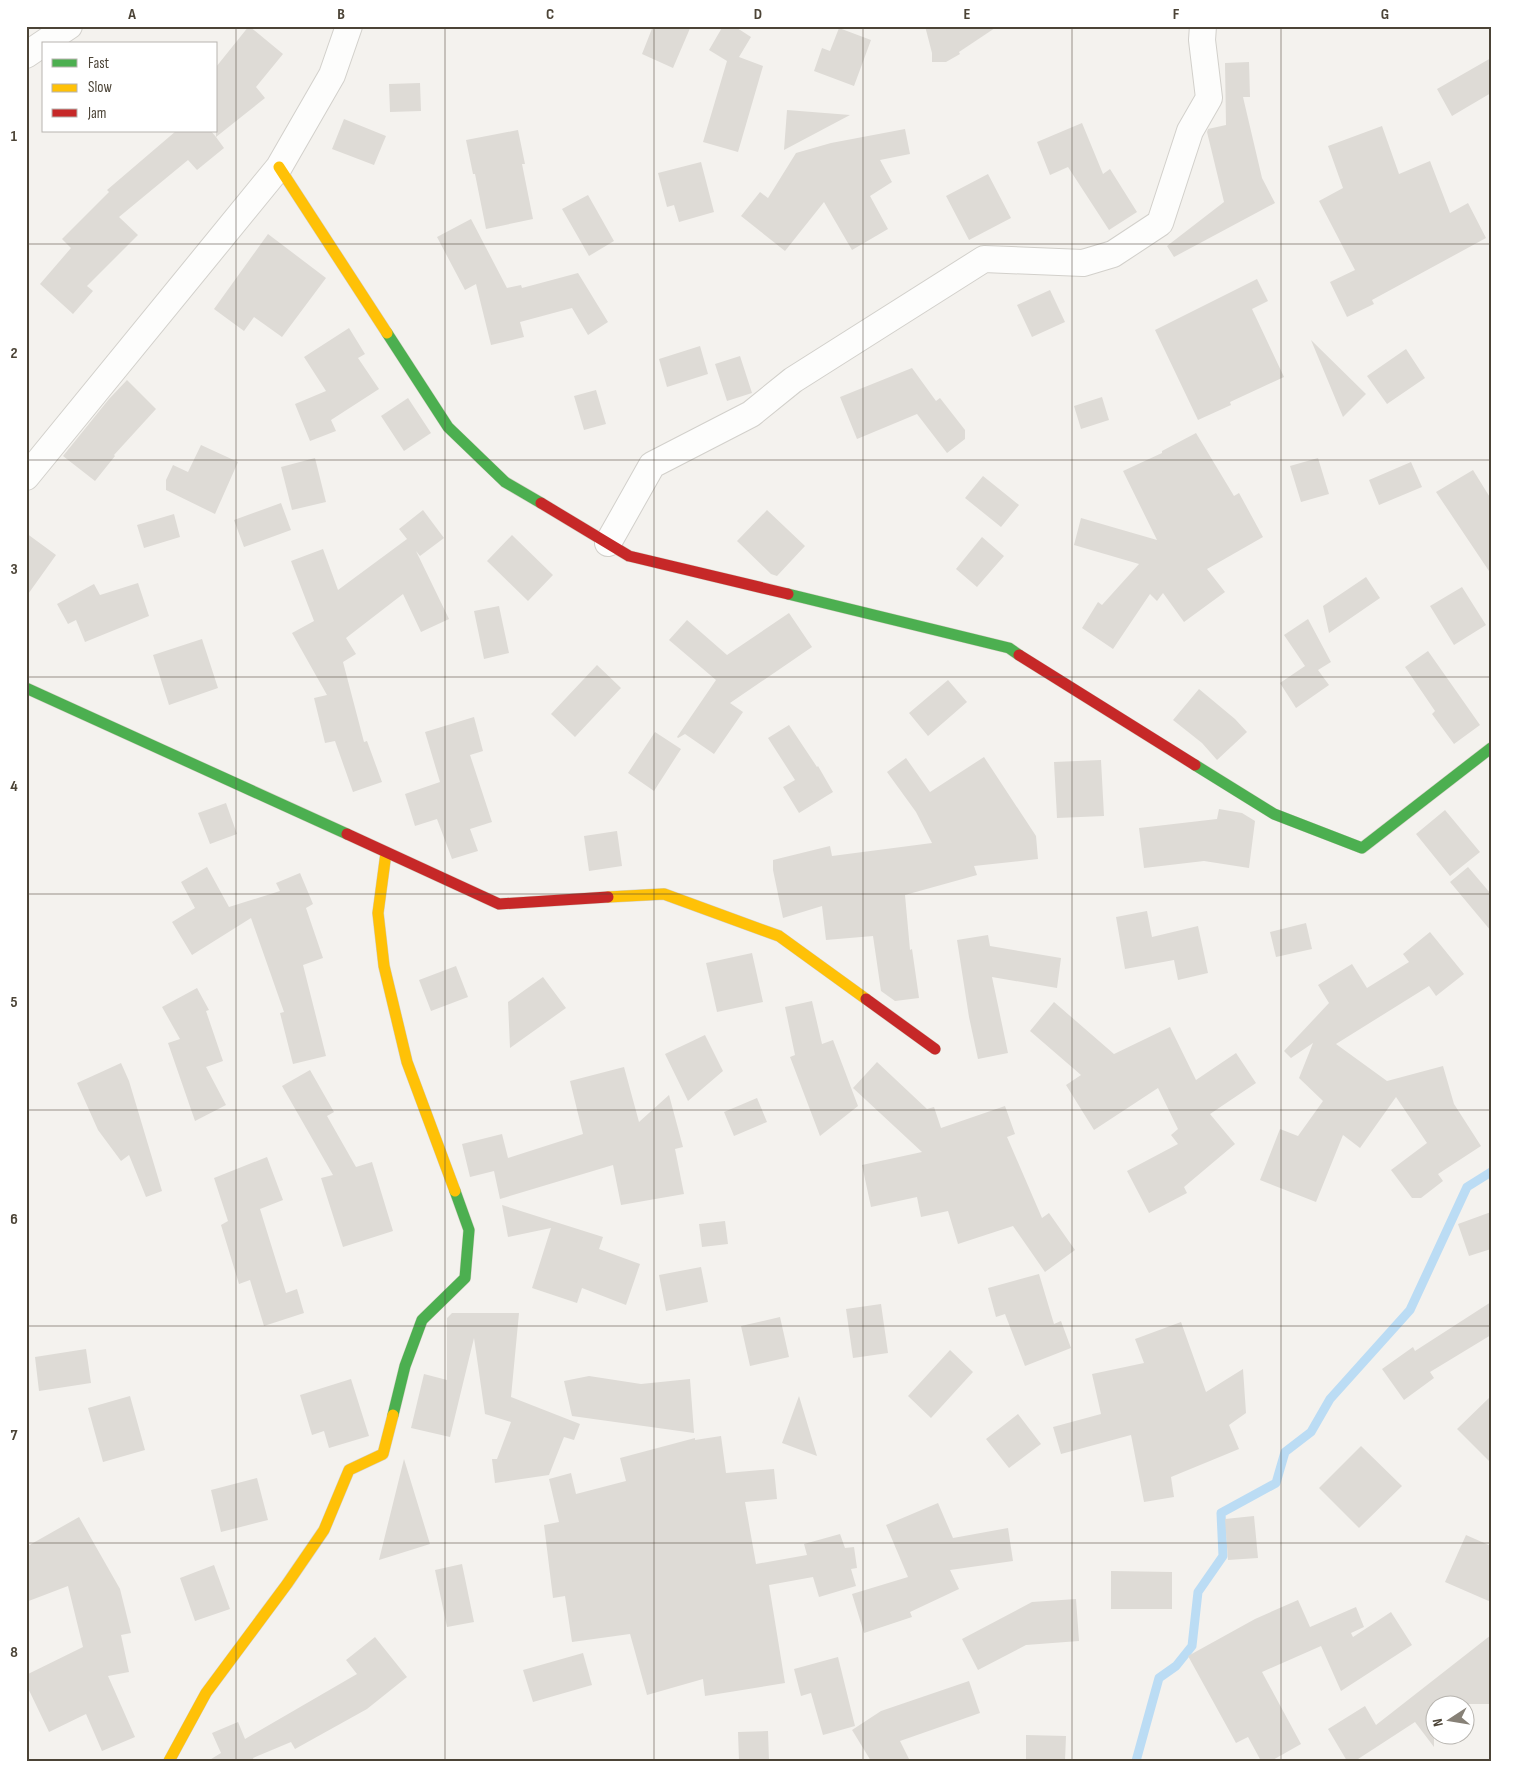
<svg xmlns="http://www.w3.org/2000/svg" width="1517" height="1787" viewBox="0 0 1517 1787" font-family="'Sofia Sans Condensed',sans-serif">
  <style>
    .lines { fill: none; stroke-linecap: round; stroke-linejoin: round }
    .stream { stroke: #bbdcf4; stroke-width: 9 }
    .building { fill: #dedbd6 }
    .street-casing { stroke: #d2d0cb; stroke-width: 28 }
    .fast-casing { stroke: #d4d0c4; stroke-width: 12 }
    .slow-casing { stroke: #d4d0c4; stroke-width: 12 }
    .jam-casing { stroke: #d4d0c4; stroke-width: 12 }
    .street { stroke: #fdfdfc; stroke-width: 26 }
    .fast { stroke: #4caf50; stroke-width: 11 }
    .slow { stroke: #ffc107; stroke-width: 11 }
    .jam { stroke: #c62828; stroke-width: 11 }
    .grid { fill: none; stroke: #4c4437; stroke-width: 1; stroke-opacity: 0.55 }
    .neatline { fill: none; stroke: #4c4437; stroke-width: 2 }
    .grid-label { font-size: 16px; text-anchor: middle; font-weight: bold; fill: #4c4437 }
  </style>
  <rect width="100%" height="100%" fill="#f4f2ee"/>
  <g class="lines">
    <!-- stream -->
    <path class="stream" d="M1136 1761 1159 1678 1176 1666 1192 1646 1198 1592 1223 1556 1221 1513 1276 1483 1285 1452 1311 1432 1330 1399 1410 1310 1467 1187 1491 1172"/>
  </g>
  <!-- building -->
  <path class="building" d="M249 26 283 54 256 87 265 98 216 137 224 148 197 170 188 160 119 217 138 235 87 286 93 291 73 314 40 284 71 248 62 239 109 192 107 190 176 131H211L216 137V67Z
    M653 26H691L673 68 642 54Z
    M723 26H734L751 37 739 57 763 66 738 152 703 142 727 61 709 50Z
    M925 26H998L959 52 960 54 946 62H932V53Z
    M839 28 871 40 854 86 814 71 822 48 830 51Z
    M1491 58V93L1452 116 1437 89Z
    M1249 62 1250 97H1243L1262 178 1275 203 1174 257 1167 246 1224 202 1207 132 1208 129 1226 125 1225 63Z
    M420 83 421 111 390 112 389 84Z
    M787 110 850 115 784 150Z
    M344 119 386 136 374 165 332 149Z
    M1082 123 1103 174 1110 169 1137 212 1109 230 1068 167 1050 175 1037 142Z
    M1382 126 1399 174 1430 161 1450 213 1468 203 1486 238 1372 300 1374 304 1347 317 1330 282 1355 270 1319 201 1343 188 1328 146Z
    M905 129 910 154 880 160 892 182 870 196 888 229 852 250 824 202 785 251 741 216 760 192 768 198 796 153 831 143Z
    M518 130 525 164H522L533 219 486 229 475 174H473L466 140Z
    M701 162 714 212 679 222 674 205 667 207 658 173Z
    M988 174 1011 218 969 240 946 196Z
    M588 195 614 241 589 256 562 209Z
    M471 219 507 288 521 285 522 288 578 273 608 322 588 335 572 308 520 322 524 337 491 345 476 284 465 290 437 237Z
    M268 234 326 278 282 337 254 317 244 331 214 309Z
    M1257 279 1268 301 1252 309 1284 377 1230 402 1231 405 1198 420 1155 330Z
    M1050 290 1065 322 1032 337 1017 305Z
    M349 328 365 354 358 358 379 389 331 420 336 431 310 441 295 404 326 391 304 357Z
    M1311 340 1366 394 1343 417Z
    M700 346 708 374 667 387 659 359Z
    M1406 349 1425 378 1387 404 1367 376Z
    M740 356 752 393 727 401 715 364Z
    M912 368 936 401 940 398 965 430V439L947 453 917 414 857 439 840 397Z
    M127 380 156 409 114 455 115 456 95 481 63 456 109 399Z
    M596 390 606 424 584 430 574 396Z
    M1102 397 1109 420 1081 429 1074 406Z
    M408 398 431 433 404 451 381 416Z
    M1196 433 1234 496 1239 493 1263 537 1207 569 1225 592 1184 622 1163 593 1157 601 1150 594 1113 649 1082 628 1098 602 1102 605 1139 564 1074 545 1081 518 1157 540 1123 471 1162 453V451Z
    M201 445 238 462 215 514 166 490V480L173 465 188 472Z
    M315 458 326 502 292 510 281 467Z
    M1318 458 1329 494 1301 502 1290 466Z
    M1411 462 1422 487 1379 505 1369 480Z
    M1473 470 1491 499V574L1436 492Z
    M983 476 1019 505 1001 527 965 498Z
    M281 503 291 530 244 547 234 520Z
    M423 510 444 538 420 556 416 551 449 619 421 632 403 594 346 638 356 654 343 662 364 742 367 741 382 782 353 792 335 741 325 743 314 698 327 695 292 633 314 621 291 561 323 549 338 590 407 539 399 529Z
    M767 510 805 546 777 576 771 574 737 541Z
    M174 514 180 537 144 548 137 525Z
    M26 533 56 555 26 597Z
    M512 535 553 575 528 601 487 561Z
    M982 537 1004 556 977 587 956 569Z
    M1366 577 1380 598 1329 633 1323 606Z
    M138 583 149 616 85 642 76 620 68 624 57 604 94 584 100 595Z
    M1462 587 1486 625 1454 645 1430 606Z
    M499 606 509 653 484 659 474 611Z
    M789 613 812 647 730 703 743 712 714 754 685 734 678 738 677 737 716 680 669 640 687 620 727 655Z
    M1308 619 1331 662 1318 670 1329 685 1296 708 1280 683 1305 666 1284 635Z
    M202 639 218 688 169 705 153 655Z
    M1428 651 1480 725 1454 744 1432 714 1435 711 1405 667Z
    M597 665 621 688 575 737 551 714Z
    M948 680 967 702 928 736 909 713Z
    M1199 689 1235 719 1247 732 1217 760 1202 743 1173 720Z
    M474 717 483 751 470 755 492 822 470 829 478 851 452 859 437 819 415 826 405 794 440 782 425 732Z
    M789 725 817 767 818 766 833 792 799 813 783 787 795 780 768 738Z
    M655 732 681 749 654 791 628 773Z
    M984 757 1036 836 1038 859 974 866 977 875 905 895 910 950 912 949 919 998 895 1001 881 991 873 936 826 940 822 906 783 918 773 870V860L830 846 832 856 932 843 916 812 887 772 906 758 930 792Z
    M1101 760 1104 816 1057 818 1054 762Z
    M226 803 237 834 210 844 198 813Z
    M1219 809 1242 813 1255 821 1249 868 1204 861 1144 868 1139 828 1217 819Z
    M1445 810 1480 852 1450 876 1416 834Z
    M617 831 622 866 589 871 584 836Z
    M207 867 229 907 280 891 276 883 300 873 313 904 306 908 323 958 303 965 326 1056 293 1064 280 1013 284 1012 251 918 192 955 172 922 195 908 181 882Z
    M1468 867 1491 894V931L1450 882Z
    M1147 911 1152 937 1198 926 1208 973 1178 980 1174 960 1125 969 1116 917Z
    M1306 923 1312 949 1276 957 1270 932Z
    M1430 932 1464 974 1436 996 1429 986 1336 1044 1387 1081 1443 1066 1454 1104 1481 1146 1438 1174 1443 1181 1421 1198H1412L1391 1170 1427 1143 1396 1097 1360 1148 1343 1135 1316 1202 1260 1180 1280 1129 1298 1136 1323 1101 1299 1078 1313 1043 1291 1058 1284 1051 1329 1003 1318 985 1352 964 1367 988 1409 962 1403 954Z
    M988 935 990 946 1061 958 1057 988 992 977 1008 1053 978 1059 969 1017 957 940Z
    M752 953 763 1002 717 1012 706 963Z
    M456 966 468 997 431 1011 419 980Z
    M543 977 566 1008 510 1048 508 1002Z
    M197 988 209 1010 206 1011 223 1061 206 1067 226 1105 195 1121 168 1043 180 1039 162 1007Z
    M812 1001 822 1044 833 1040 858 1106 820 1136 790 1057 795 1055 785 1007Z
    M1054 1002 1114 1054 1170 1027 1196 1080 1236 1053 1256 1083 1210 1114 1235 1144 1184 1187 1187 1193 1149 1213 1127 1171 1178 1144 1171 1135 1178 1129 1158 1088 1094 1130 1066 1085 1081 1075 1030 1031Z
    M705 1035 723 1071 688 1101 665 1054Z
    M877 1062 927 1109 934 1107 941 1128 1005 1106 1015 1134 1007 1137 1042 1218 1049 1213 1075 1250 1045 1272 1013 1226 958 1244 948 1211 921 1217 917 1197 871 1207 862 1165 922 1152 853 1088Z
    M121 1063 129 1081 162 1191 146 1197 129 1155 121 1161 98 1130 77 1083Z
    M624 1067 639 1122 669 1095 683 1147 675 1149 684 1194 621 1205 613 1165 500 1199 494 1171 470 1177 462 1144 502 1134 508 1158 583 1134 570 1081Z
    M310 1070 334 1112 327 1116 356 1167 372 1162 393 1231 343 1247 321 1178 333 1175 282 1086Z
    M757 1098 767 1122 734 1136 724 1112Z
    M267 1157 283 1200 260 1209 286 1293 297 1289 304 1313 264 1326 250 1280 239 1284 221 1225 228 1221 214 1178Z
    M502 1205 603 1237 599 1249 640 1264 626 1305 582 1288 577 1303 532 1288 551 1228 508 1237Z
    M1491 1212V1249L1469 1256 1458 1224Z
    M725 1221 728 1244 702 1247 699 1224Z
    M701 1267 708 1302 666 1311 659 1275Z
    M1039 1274 1054 1324 1061 1321 1071 1348 1025 1366 1005 1314 996 1317 988 1288Z
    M1491 1302V1335L1430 1372 1434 1378 1404 1400 1382 1369 1413 1347 1415 1351Z
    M881 1304 888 1353 853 1358 846 1309Z
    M452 1313H519L511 1397 580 1424 574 1440 564 1437 549 1475 495 1483 492 1459H497L511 1422 485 1414 474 1338 450 1437 411 1428 424 1374 447 1380V1318Z
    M780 1317 789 1357 750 1366 741 1326Z
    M1181 1322 1206 1392 1243 1369 1246 1413 1229 1425 1239 1449 1171 1477 1174 1497 1144 1502 1131 1435 1061 1454 1053 1427 1101 1414 1092 1374 1144 1363 1135 1339Z
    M86 1349 91 1383 39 1391 35 1357Z
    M950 1350 973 1372 931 1418 908 1396Z
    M589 1376 641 1384 690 1379 694 1433 572 1416 564 1381Z
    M351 1379 369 1436 329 1448 324 1431 312 1435 300 1395Z
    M130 1396 145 1450 103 1462 88 1408Z
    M799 1396 817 1456 782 1443Z
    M1491 1396V1463L1457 1429Z
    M1018 1414 1041 1444 1009 1468 986 1439Z
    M721 1436 726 1473 774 1469 777 1499 745 1502 756 1564 807 1555 804 1544 840 1534 845 1548 854 1547 857 1568 851 1569 856 1586 819 1597 813 1577 769 1585 785 1683 705 1696 703 1679 647 1695 630 1634 572 1642 565 1596 553 1598 544 1525 559 1522 549 1479 571 1473 576 1494 626 1481 620 1458 695 1438V1440Z
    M1361 1446 1402 1486 1359 1528 1319 1488Z
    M404 1459 430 1544 379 1560Z
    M257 1478 268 1520 221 1532 211 1490Z
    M938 1503 953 1538 1008 1528 1013 1561 950 1570 959 1589 910 1612 912 1617 864 1633 852 1594 908 1577 886 1525Z
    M1254 1516 1258 1558 1228 1560 1225 1519Z
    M79 1517 120 1589 131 1633 121 1635 129 1672 108 1676 135 1737 102 1751 86 1714 49 1732 26 1684V1675L83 1647 68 1586 26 1602V1547Z
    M1466 1535 1491 1546V1602L1445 1582Z
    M462 1564 474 1622 447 1627 435 1570Z
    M214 1565 230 1609 195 1621 180 1578Z
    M1111 1571 1172 1572V1609H1111Z
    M1076 1599 1079 1641 1026 1645 978 1670 962 1639 1032 1602Z
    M1298 1600 1310 1627 1356 1607 1364 1627 1351 1633 1353 1637 1391 1612 1412 1645 1341 1691 1321 1646 1262 1672 1301 1744 1271 1761H1261L1248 1737 1236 1743 1188 1656 1255 1619Z
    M1491 1635V1704H1434V1747L1415 1722 1355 1761H1347L1328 1729 1365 1706 1376 1725Z
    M375 1637 407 1677 367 1709 295 1749 291 1742 253 1758 254 1761H208L221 1753 212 1733 238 1722 245 1739 357 1674 346 1660Z
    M583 1653 592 1685 533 1702 523 1670Z
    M838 1657 855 1726 823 1735 811 1693 801 1696 794 1669Z
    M969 1681 980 1713 900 1741 910 1761H871L852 1730 881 1711Z
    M768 1731 769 1761H739L738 1732Z
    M1026 1735 1066 1736 1065 1761H1026Z"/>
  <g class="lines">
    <!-- street casing -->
    <g class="street-casing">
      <path id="street" d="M26 55 69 26
        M26 477 279 167 332 75 349 26
        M608 543 652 465 751 414 793 380 984 259 1083 263 1113 254 1160 223 1190 131 1209 98 1202 40 1203 26"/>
    </g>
    <!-- fast casing -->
    <g class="fast-casing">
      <path id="fast" d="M387 333 448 427 505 482 541 503
        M788 594 1009 648 1019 655
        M26 688 347 834
        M1195 765 1274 814 1362 848 1491 748
        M393 1415 405 1366 422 1320 465 1278 469 1230 455 1191"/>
    </g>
    <!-- slow casing -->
    <g class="slow-casing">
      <path id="slow" d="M279 167 387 333
        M386 853 378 913 384 966 407 1062 455 1191
        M608 897 664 894 779 936 866 999
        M169 1761 206 1693 287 1584 324 1530 349 1470 383 1454 393 1415"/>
    </g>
    <!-- jam casing -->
    <g class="jam-casing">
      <path id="jam" d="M541 503 629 556 788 594
        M1019 655 1195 765
        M347 834 499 904 608 897
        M866 999 935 1049"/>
    </g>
    <!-- street -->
    <use href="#street" class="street"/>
    <!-- fast -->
    <use href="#fast" class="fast"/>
    <!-- slow -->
    <use href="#slow" class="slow"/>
    <!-- jam -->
    <use href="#jam" class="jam"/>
  </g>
  <!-- grid -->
  <path class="grid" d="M236 26V1761M445 26V1761M654 26V1761M863 26V1761M1072 26V1761M1281 26V1761M26 244H1491M26 460H1491M26 677H1491M26 894H1491M26 1110H1491M26 1326H1491M26 1543H1491"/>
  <!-- border -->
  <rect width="1517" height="1787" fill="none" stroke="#ffffff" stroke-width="55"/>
  <!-- legend -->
  <rect x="42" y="42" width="175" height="90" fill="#ffffff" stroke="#b7b4af"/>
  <rect x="52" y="59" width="25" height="8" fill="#4caf50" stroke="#b7b4af"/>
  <text x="88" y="68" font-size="15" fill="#4c4437">Fast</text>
  <rect x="52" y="84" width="25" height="8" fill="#ffc107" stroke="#b7b4af"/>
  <text x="88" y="92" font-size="15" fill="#4c4437">Slow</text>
  <rect x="52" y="109" width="25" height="8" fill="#c62828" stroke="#b7b4af"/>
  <text x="88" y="118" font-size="15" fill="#4c4437">Jam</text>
  <!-- north arrow -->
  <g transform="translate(1450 1720) rotate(258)"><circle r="24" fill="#ffffff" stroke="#b7b4af"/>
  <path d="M0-4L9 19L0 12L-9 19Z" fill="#878177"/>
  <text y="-8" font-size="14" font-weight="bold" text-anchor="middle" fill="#4c4437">N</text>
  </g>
  <rect x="28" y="28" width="1462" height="1732" class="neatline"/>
  <g class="grid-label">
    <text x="132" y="19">A</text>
    <text x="341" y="19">B</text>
    <text x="550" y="19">C</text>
    <text x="758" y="19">D</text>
    <text x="967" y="19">E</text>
    <text x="1176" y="19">F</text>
    <text x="1385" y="19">G</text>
    <text x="14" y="141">1</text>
    <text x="14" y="358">2</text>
    <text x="14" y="574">3</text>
    <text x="14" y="791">4</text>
    <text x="14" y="1007">5</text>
    <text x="14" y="1224">6</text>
    <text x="14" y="1440">7</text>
    <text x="14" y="1657">8</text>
  </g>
</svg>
